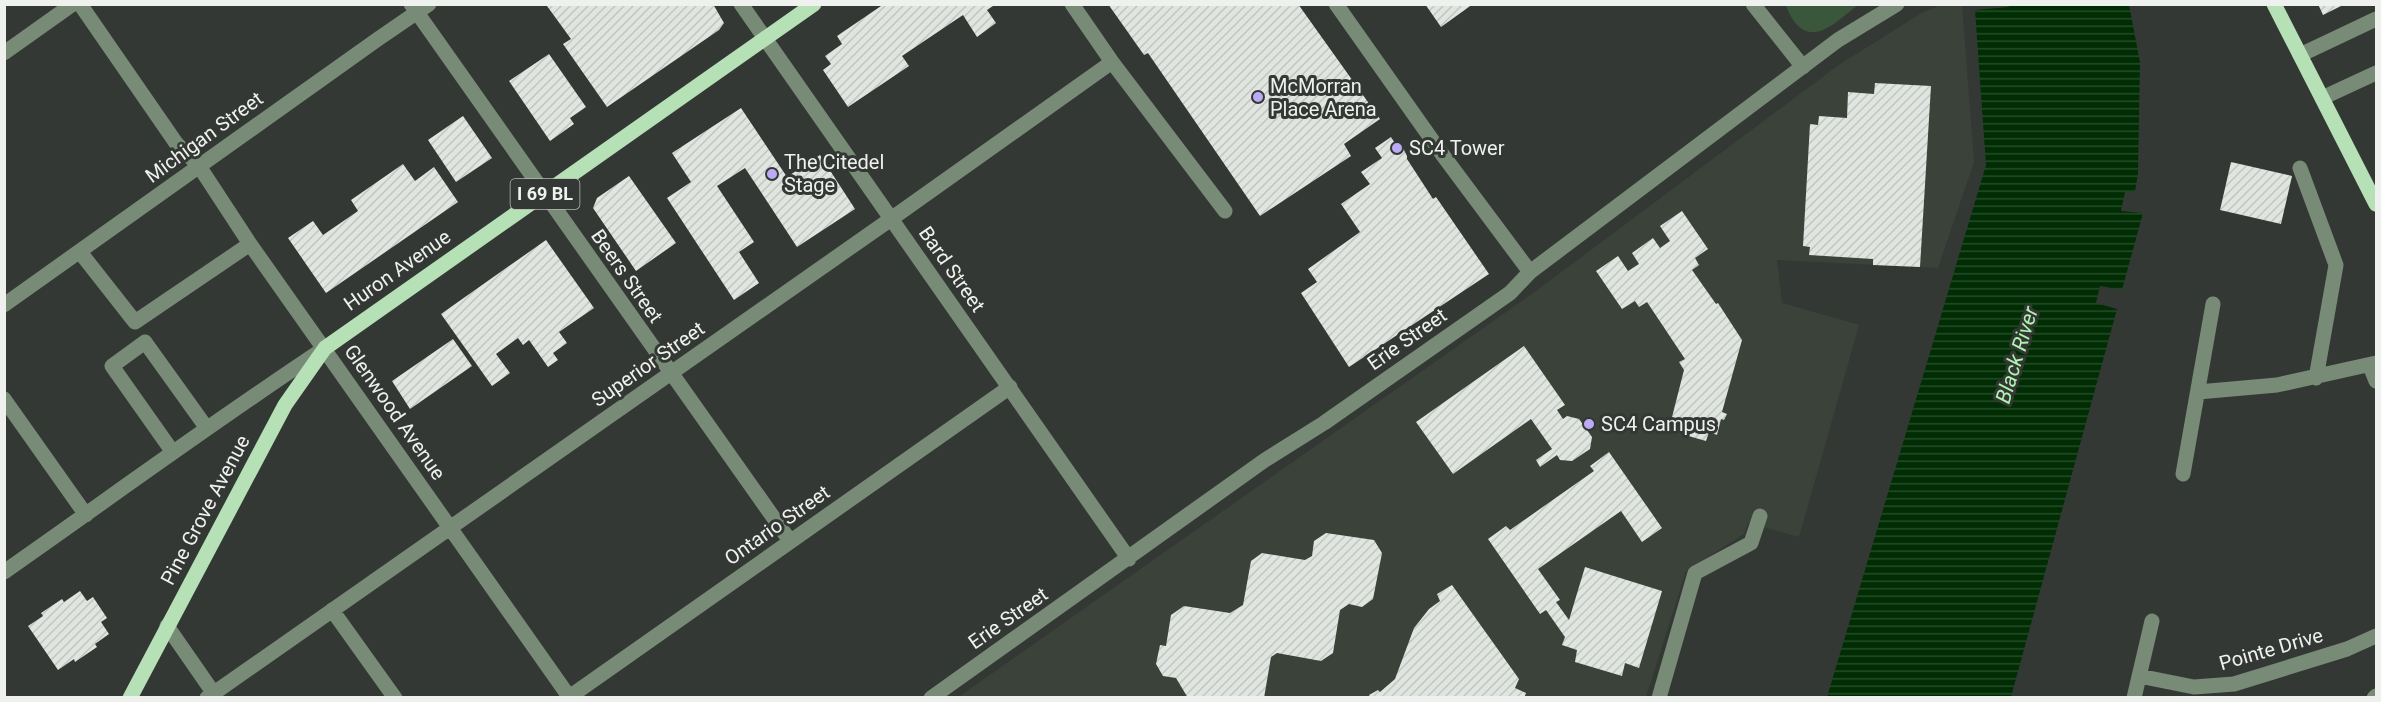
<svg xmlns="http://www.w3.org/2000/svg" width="2381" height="702" viewBox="0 0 2381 702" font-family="Roboto,sans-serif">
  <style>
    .built { fill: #3a423a }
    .green { fill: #3a573b }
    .water { fill: url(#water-rules) }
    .building { fill: url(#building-hatch) }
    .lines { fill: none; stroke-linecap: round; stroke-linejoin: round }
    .minor { stroke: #778b77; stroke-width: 15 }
    .major { stroke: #b6e0b6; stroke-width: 15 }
    .poi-dot { fill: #bcaaf6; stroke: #343834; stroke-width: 2 }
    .labels { text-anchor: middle; stroke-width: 6; stroke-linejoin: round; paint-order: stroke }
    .shield { fill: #343834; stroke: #b7bab7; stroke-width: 1.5 }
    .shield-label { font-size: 18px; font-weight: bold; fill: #eff1ef }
    .poi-label { font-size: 20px; fill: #eff1ef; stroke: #343834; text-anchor: start }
    .street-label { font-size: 20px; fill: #eff1ef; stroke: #343834 }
    .water-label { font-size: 21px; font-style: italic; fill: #aff4af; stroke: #343834 }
  </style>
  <defs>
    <pattern id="water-rules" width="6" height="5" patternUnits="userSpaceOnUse" patternTransform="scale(1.5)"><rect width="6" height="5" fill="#002d03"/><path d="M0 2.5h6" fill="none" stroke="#264c28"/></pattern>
    <pattern id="building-hatch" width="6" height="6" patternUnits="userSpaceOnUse" patternTransform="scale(1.5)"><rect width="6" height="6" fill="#e0e5e0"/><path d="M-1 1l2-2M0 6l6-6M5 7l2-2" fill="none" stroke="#c2c6c2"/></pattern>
  </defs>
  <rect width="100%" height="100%" fill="#343834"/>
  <!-- built -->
  <path class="built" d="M1940 5H1962L1974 162 1938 268 1777 260 1782 303 1859 325 1799 537 1748 523 1744 534 1686 571 1646 697 957 698 1536 291 1840 64 1920 14Z"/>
  <!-- green -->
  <path class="green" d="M1786 5V4L1858 5C1848 12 1835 25 1823 30 1803 38 1791 21 1786 5Z"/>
  <!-- water -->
  <path class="water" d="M2008 5H2129L2140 62 2138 173 2135 192H2125L2121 211 2143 213 2122 290 2100 286 2096 303 2117 309 2011 697H1827L1986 165 1975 10 2009 7Z"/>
  <!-- building -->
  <path class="building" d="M549 4H713L724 23 719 30 607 107 563 44 571 39 547 6Z
    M884 4H996L987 10 996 23 977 37 963 15 902 56 909 66 848 107 823 70 831 64 825 56 842 44 837 36Z
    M1108 4H1298L1380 119 1344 144 1351 156 1260 216 1148 53 1144 55Z
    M1425 4H1473L1441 27Z
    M2318 4H2345L2323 15Z
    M549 54 586 107 570 118 574 124 550 141 509 81Z
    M1875 83 1931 86 1920 267 1873 265V259L1809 255 1810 247 1803 246 1810 124 1818 125 1819 116 1847 118 1848 92 1874 94Z
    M741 108 787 177 820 155 855 209 797 247 745 168 717 186 754 242 739 252 759 283 734 300 667 198 691 182 672 153Z
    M463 116 492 158 456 182 428 140Z
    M1391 137 1396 145 1401 144 1407 156V159L1433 199 1436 197 1489 274 1349 367 1301 293 1317 282 1308 269 1360 232 1341 204 1370 184 1361 172 1382 158 1375 148Z
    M2231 162 2292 176 2281 224 2220 210Z
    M403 164 415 181 434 167 458 202 326 293 288 238 313 221 323 235 358 211 351 200Z
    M629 176 676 243 636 271 593 208 597 198Z
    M1682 211 1708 249 1695 258 1699 265 1692 270 1716 304 1718 303 1742 340 1722 412 1727 414 1724 420 1721 419 1717 435 1709 432 1706 441 1678 433 1680 424 1671 421 1684 370 1679 362 1685 359 1647 302 1639 307 1635 301 1622 309 1596 271 1618 256 1628 271 1639 264 1632 253 1653 238 1660 248 1670 241 1660 226Z
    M546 240 594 308 559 332 567 343 553 353 558 360 548 367 529 340 523 345 518 338 496 354 510 373 492 386 441 314Z
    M453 339 472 366 410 409 392 381Z
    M1524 346 1565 405 1557 410 1563 419 1567 416 1579 419 1592 437 1590 449 1572 461 1560 460 1557 455 1540 467 1536 460 1552 449 1531 419 1453 474 1416 422Z
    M1609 452 1662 528 1642 542 1621 511 1538 569 1560 600 1556 602 1569 620 1585 567 1662 591 1639 668 1625 663 1622 676 1575 662 1577 650 1562 645 1565 637 1546 610 1540 614 1488 539 1506 526 1510 530 1594 471 1590 466Z
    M1326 533 1374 540 1382 553 1373 599 1362 607 1349 604 1340 610 1333 653 1321 661 1277 653 1271 657 1264 698H1188L1176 678 1163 676 1156 664 1160 645 1166 646 1171 615 1184 606 1230 613 1243 605 1251 561 1262 553 1305 560 1312 556 1314 541Z
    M1452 585 1519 679 1515 688 1526 693 1524 698H1371L1369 695 1378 690 1380 692 1395 679 1414 628 1429 609 1440 601 1437 594Z
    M80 591 87 601 93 597 107 618 101 622 109 634 95 644 97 647 75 662 74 659 58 670 28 626 43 616 41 613 62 599 64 602Z"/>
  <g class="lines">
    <!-- minor -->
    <path class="minor" d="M80 4 176 143 199 166 250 244 570 698
      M411 4 790 541
      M741 4 1129 559
      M1072 4 1112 62 1225 211
      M1336 4 1442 154 1530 272
      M1753 4 1803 67
      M4 53 73 4
      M2300 55 2376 19
      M2322 98 2376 73
      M2300 168 2336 265 2316 378
      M80 252 135 322 250 244
      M4 305 378 39 429 4
      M2370 366 2376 381
      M2198 392 2277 385 2376 363
      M4 399 86 515
      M172 451 112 366 145 342 206 427
      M2183 474 2213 304
      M4 572C111 497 216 420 325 348
      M332 610 395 698
      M167 626 217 698
      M2139 676 2194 687 2234 684 2347 649 2376 636
      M207 698 891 219 1112 62
      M568 698 1010 387
      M931 698 1265 460 1324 423 1510 293 1530 272 1838 40 1897 4
      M1659 698 1695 573 1751 543 1760 516
      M2134 698 2152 621
      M2374 698 2376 696"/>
    <!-- major -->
    <path class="major" d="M2274 4 2376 204
      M130 698 285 405 325 348 814 4"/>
  </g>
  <!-- markers -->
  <g class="poi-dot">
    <circle cx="1258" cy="97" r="6"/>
    <circle cx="1397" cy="148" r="6"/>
    <circle cx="772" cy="174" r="6"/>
    <circle cx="1589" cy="424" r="6"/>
  </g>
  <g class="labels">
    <!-- shield labels -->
    <rect class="shield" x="510.5" y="179" width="69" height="30" rx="4.5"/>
    <g class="shield-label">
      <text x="545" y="200">I 69 BL</text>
    </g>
    <!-- poi labels -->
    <g class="poi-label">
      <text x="1270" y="93">McMorran<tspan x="1270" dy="23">Place Arena</tspan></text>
      <text x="1409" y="155">SC4 Tower</text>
      <text x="784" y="169">The Citedel<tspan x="784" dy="23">Stage</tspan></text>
      <text x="1601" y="431">SC4 Campus</text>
    </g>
    <!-- street labels -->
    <g class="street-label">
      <text transform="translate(204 137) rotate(-36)" y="7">Michigan Street</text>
      <text transform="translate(952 269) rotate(55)" y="7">Bard Street</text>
      <text transform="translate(397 270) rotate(-35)" y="7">Huron Avenue</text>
      <text transform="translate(627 276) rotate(55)" y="7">Beers Street</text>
      <text transform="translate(1407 339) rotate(-35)" y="7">Erie Street</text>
      <text transform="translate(648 364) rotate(-35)" y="7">Superior Street</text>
      <text transform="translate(395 412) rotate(55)" y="7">Glenwood Avenue</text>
      <text transform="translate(205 510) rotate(-62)" y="7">Pine Grove Avenue</text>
      <text transform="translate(777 525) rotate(-35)" y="7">Ontario Street</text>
      <text transform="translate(1008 618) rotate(-35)" y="7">Erie Street</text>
      <text transform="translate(2271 649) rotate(-16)" y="7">Pointe Drive</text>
    </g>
    <!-- water labels -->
    <g class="water-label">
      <text transform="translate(2017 355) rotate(-73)" y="7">Black River</text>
    </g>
  </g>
  <!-- border -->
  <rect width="2381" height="702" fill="none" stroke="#eff1ef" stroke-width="12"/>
</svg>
